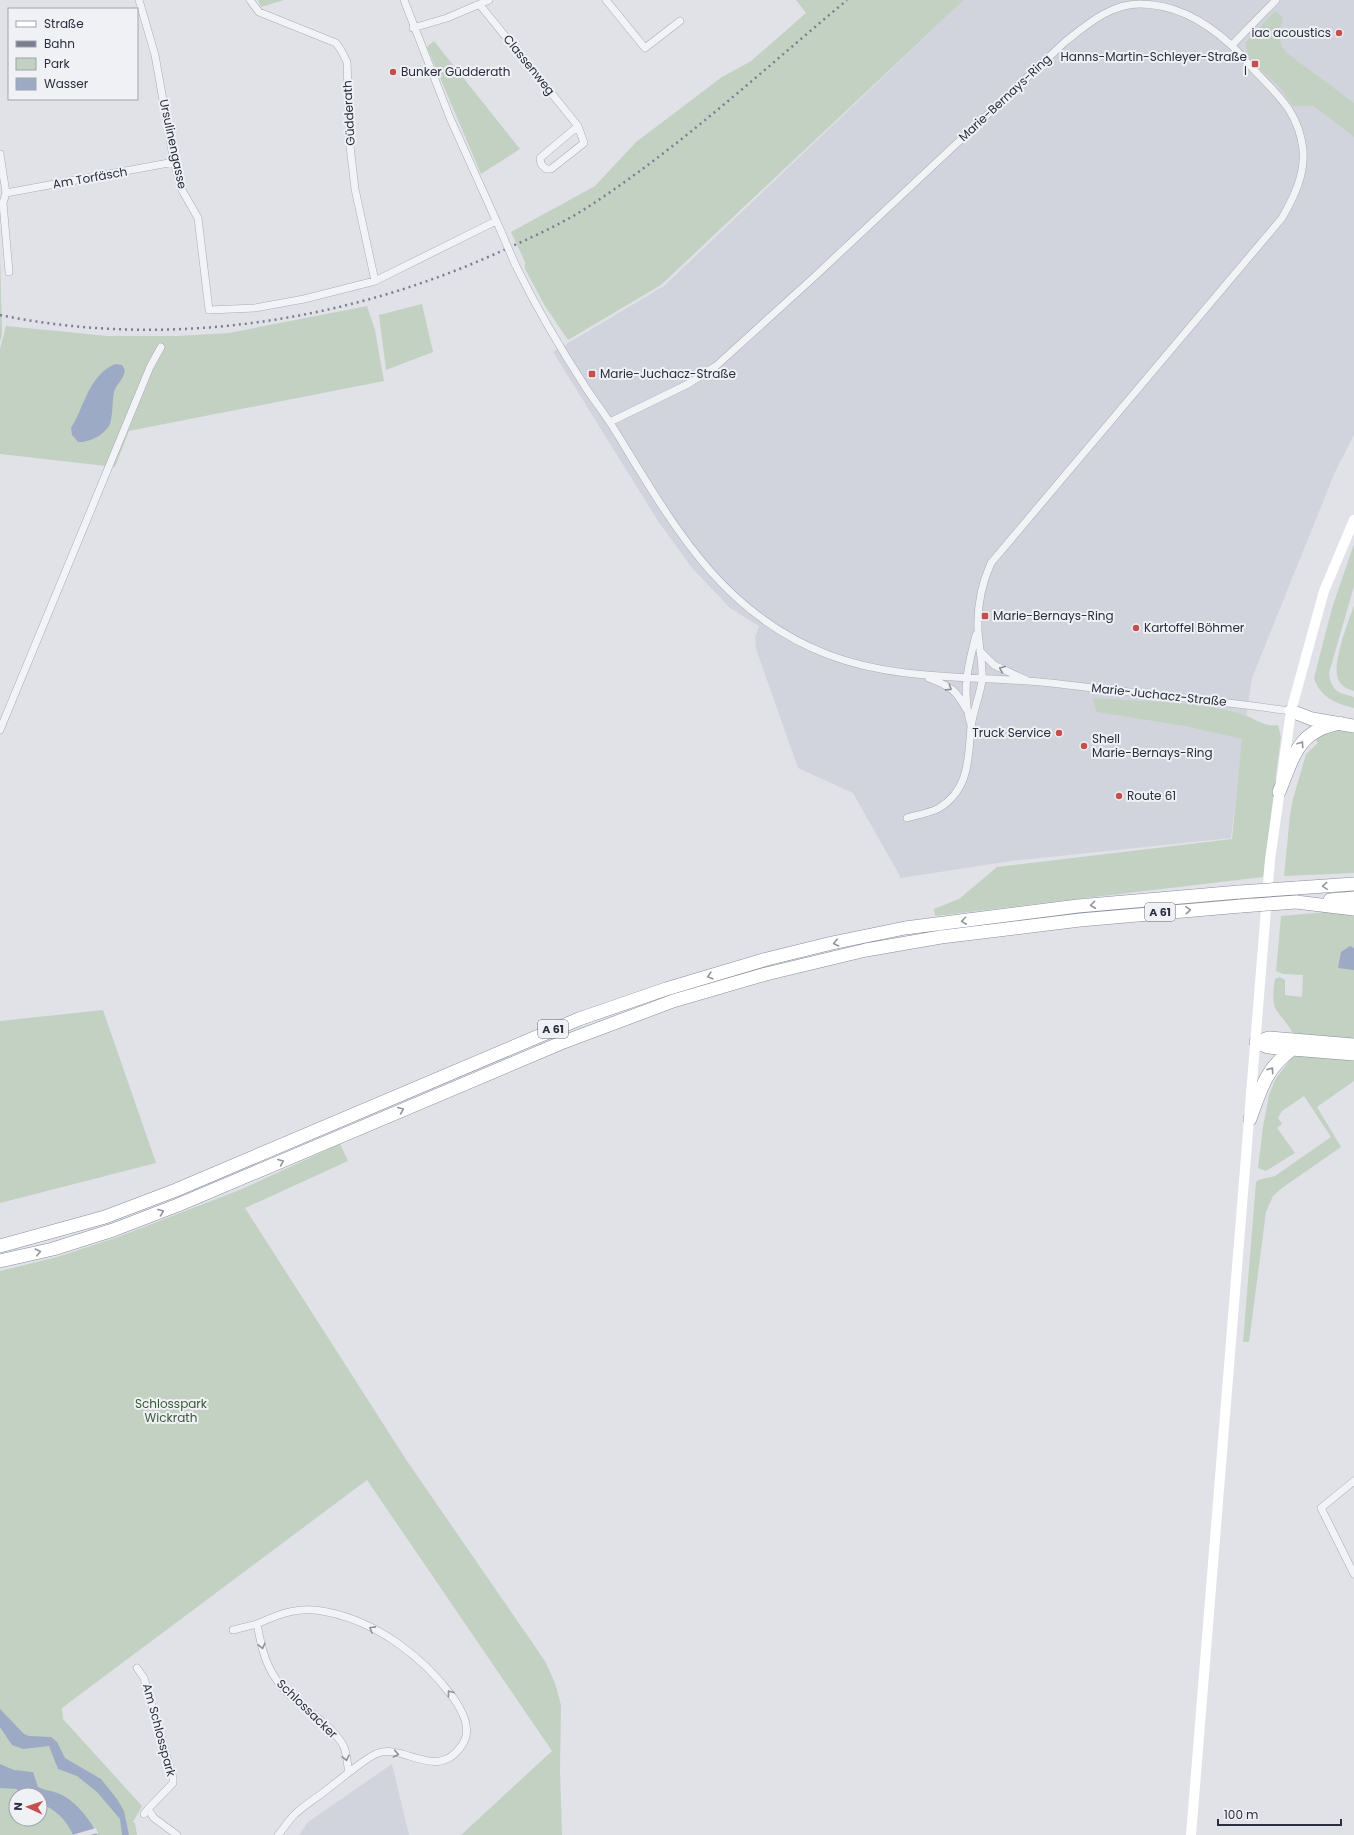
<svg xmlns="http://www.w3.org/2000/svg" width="1354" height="1835" viewBox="0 0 1354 1835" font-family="Poppins,sans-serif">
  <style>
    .built { fill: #d2d4dd }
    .green { fill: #c3d1c2; fill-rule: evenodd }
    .water { fill: #9daac5 }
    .pier { fill: #e0e2e8 }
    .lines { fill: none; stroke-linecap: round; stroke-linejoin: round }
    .minor-casing { stroke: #a9acb5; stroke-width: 8 }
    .motorway-casing { stroke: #888d9d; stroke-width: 14 }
    .minor { stroke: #f2f3f6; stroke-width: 7 }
    .secondary { stroke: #fff; stroke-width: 10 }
    .motorway { stroke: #fff; stroke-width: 13 }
    .rail { stroke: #7a7f90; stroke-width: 2.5; stroke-dasharray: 2 4; stroke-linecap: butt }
    .minor-bridge-casing { stroke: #a9acb5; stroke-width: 8; stroke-linecap: butt }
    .motorway-bridge-casing { stroke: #888d9d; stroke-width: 14; stroke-linecap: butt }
    .minor-bridge { stroke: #f2f3f6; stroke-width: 7 }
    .motorway-bridge { stroke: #fff; stroke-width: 13 }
    .oneway { stroke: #8e909a }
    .oneway2 { stroke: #94969e }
    .poi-dot { fill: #c4504d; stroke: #eff1f5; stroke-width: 1.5 }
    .labels { text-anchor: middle; stroke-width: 4; stroke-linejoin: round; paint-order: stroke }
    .shield { fill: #eff1f5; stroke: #656875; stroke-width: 1 }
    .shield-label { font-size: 11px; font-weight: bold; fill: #2a2e3e }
    .poi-label { font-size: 12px; fill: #2a2e3e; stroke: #eff1f5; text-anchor: start }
    .street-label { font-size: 12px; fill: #2a2e3e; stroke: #eff1f5 }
    .park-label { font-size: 12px; fill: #395938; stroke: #eff1f5 }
  </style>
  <rect width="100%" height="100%" fill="#e0e2e8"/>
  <!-- built -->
  <path class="built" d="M964 0H1354V435L1335 472 1252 678 1243 739 1231 838 1011 861 901 878 853 793 798 768 756 649 755 637 759 626 730 608 692 568 658 521 553 352 664 286Z
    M392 1764 409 1835H299L308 1822Z"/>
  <!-- green -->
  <path class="green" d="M258 0H284L261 7Z
    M796 0H964L661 285 568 340 545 306 525 269V262L511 232 595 186 636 142 722 77 751 61 806 13Z
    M1275 11 1283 17C1280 33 1276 42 1288 54L1354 103V137L1314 106H1293C1288 100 1285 93 1280 88 1268 74 1244 62 1246 42Z
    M434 41 520 149 481 174 427 47Z
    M0 252 2 334 0 342Z
    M422 304 433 352 386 370 379 315Z
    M367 306 375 330 384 381 129 431 115 467 0 454V349L6 326 108 336H177L229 333Z
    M1354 544V586L1329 673C1331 691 1338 693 1354 697V708C1336 704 1320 697 1314 678L1332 608Z
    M1354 605V691C1348 689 1342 687 1339 681 1330 666 1349 621 1354 605Z
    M1092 698C1140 701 1191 701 1238 713 1252 716 1264 728 1278 725L1281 737 1263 877 935 916 934 909 959 899 997 867 1232 839 1242 739 1185 726 1097 712Z
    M1332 728 1354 731V873L1284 876 1290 815 1293 799 1306 754 1318 743 1313 736Z
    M1326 912 1354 914V1040L1294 1035C1279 1008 1269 1015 1275 979L1280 977 1285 980V995L1302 997 1303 975 1283 974 1276 971 1281 916Z
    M103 1010 156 1163 0 1203V1021Z
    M1297 1056 1354 1060V1081L1317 1107 1341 1147 1282 1188 1273 1196 1266 1212 1249 1342H1243L1256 1182 1258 1180 1275 1176 1331 1137 1304 1096 1282 1111 1278 1118 1282 1124 1277 1128 1295 1153 1266 1171 1258 1168 1263 1127 1269 1095 1275 1080 1292 1057Z
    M340 1144 348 1161 245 1208 407 1461 545 1661 555 1683 561 1705 560 1770 562 1835H461L552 1751 367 1480 62 1708 63 1719 142 1806 133 1822 135 1823 137 1835H0V1271L57 1257 118 1237 242 1189ZM16 1795H40V1819H16Z"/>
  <!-- water -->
  <path class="water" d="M115 364 122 365 125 370C123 381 116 384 114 392 112 401 113 411 111 420 109 433 90 443 78 442L72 435 71 428C85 406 88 376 115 364Z
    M1350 946 1354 948V970L1338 968 1341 952Z
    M0 1709 24 1734 29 1736 51 1737 57 1742 65 1758 101 1779 117 1799 124 1811 129 1835H122L120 1819 97 1792 77 1776 58 1769 49 1746 23 1749 12 1745 0 1727Z
    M0 1764 14 1770 33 1772 38 1787C46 1791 55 1791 62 1795 76 1802 92 1821 97 1835H73C67 1821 55 1808 40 1804V1795H20L17 1789 0 1788Z"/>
  <!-- pier -->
  <path class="pier" d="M96 1828 98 1833 90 1835H72Z"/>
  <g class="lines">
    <!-- minor casing -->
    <g class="minor-casing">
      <path id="minor" d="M139 0 155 55 174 162 182 190 198 218 209 310 255 308 304 299 375 281 496 221
        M250 0 259 12 336 43 341 50 347 62 350 146 355 189 375 281
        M404 0 450 118 500 229
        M606 0 645 48 680 21
        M480 5 578 126 540 158 541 164 546 169H551L584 143 578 126
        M413 28 447 18 489 0
        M1232 45 1276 0
        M0 154 6 193 3 203 9 272
        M6 193 174 162
        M515 264C536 307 560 348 586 388 594 400 603 412 611 424 670 519 718 613 829 655 892 679 961 676 1027 681 1058 683 1089 688 1120 691 1177 697 1234 703 1291 711
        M610 422 688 384 716 366 813 278 1066 41C1088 24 1110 4 1140 4 1176 4 1205 21 1231 45 1240 53 1247 63 1256 72 1279 96 1299 113 1303 150 1305 175 1294 197 1282 218L991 563C981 585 977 607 978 631 979 647 983 664 982 680 980 696 973 711 971 727 968 758 970 789 939 808 930 813 917 815 907 818
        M980 651 994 665 1026 680
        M929 678C950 687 955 688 966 709
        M971 725C961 692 968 666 976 635
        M0 730 150 367 161 347
        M1354 1481 1321 1508 1354 1574
        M233 1630 257 1624
        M137 1668 144 1678 173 1778V1783L148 1809
        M144 1814 148 1809 154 1818 177 1835
        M278 1835C284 1828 289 1820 295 1814 306 1804 318 1797 329 1788 341 1779 365 1758 378 1753 405 1744 438 1782 462 1745 473 1729 462 1710 452 1696 422 1656 377 1622 327 1612 300 1606 281 1613 257 1624 261 1644 264 1662 276 1679 293 1705 327 1718 343 1745 347 1752 347 1764 349 1772"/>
    </g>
    <!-- motorway casing -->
    <g class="motorway-casing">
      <path id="motorway" d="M1291 711 1312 719 1354 726
        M1279 792C1294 756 1297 731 1340 723
        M1296 888 1354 884
        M1330 900 1354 898
        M1296 902 1354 909
        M1260 1041 1269 1038 1354 1045
        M1256 1042 1268 1047 1354 1054
        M1250 1119C1261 1089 1265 1070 1291 1050
        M0 1246 105 1217 176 1190 579 1019 666 989 767 959 832 943 905 928 1078 906 1239 892
        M0 1261 53 1249 113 1230 178 1205 561 1043 673 1001 766 974 866 950 941 937 1080 920 1241 906"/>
    </g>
    <!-- minor -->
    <use href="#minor" class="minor"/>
    <!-- secondary -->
    <path class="secondary" d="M1191 1835 1270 860 1291 711 1324 591 1354 520"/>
    <!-- motorway -->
    <use href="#motorway" class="motorway"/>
    <!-- rail -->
    <path class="rail" d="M0 315C170 350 352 321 508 248 535 236 563 223 588 207 680 147 762 71 847 0"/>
    <!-- minor-bridge casing -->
    <g class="minor-bridge-casing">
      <path id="minor-bridge" d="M500 229 515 264"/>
    </g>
    <!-- motorway-bridge casing -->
    <g class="motorway-bridge-casing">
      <path id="motorway-bridge" d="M1239 892 1296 888
        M1241 906 1296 902"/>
    </g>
    <!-- minor-bridge -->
    <use href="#minor-bridge" class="minor-bridge"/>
    <!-- motorway-bridge -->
    <use href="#motorway-bridge" class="motorway-bridge"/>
  </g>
  <!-- one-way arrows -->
  <defs><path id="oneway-chevron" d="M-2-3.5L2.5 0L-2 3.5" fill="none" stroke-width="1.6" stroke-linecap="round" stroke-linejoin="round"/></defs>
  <g class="oneway">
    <use href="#oneway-chevron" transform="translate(1002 669) rotate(-157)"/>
    <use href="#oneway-chevron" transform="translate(949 688) rotate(33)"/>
    <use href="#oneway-chevron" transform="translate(372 1629) rotate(-151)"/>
    <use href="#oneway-chevron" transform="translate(262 1646) rotate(76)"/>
    <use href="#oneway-chevron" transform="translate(450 1693) rotate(-127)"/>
    <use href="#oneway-chevron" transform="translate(396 1754) rotate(12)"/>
    <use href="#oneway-chevron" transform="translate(346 1758) rotate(77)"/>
  </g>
  <g class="oneway2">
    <use href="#oneway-chevron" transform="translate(1301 744) rotate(-56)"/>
    <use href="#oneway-chevron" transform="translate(1325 886) rotate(177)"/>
    <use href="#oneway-chevron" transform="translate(1093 905) rotate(174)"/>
    <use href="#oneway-chevron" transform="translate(1188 910) rotate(-4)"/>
    <use href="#oneway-chevron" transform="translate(964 921) rotate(172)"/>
    <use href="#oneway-chevron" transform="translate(836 943) rotate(168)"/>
    <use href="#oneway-chevron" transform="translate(710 976) rotate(164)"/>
    <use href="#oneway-chevron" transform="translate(1271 1070) rotate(-55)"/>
    <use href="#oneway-chevron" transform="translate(401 1110) rotate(-23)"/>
    <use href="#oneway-chevron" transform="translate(281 1162) rotate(-23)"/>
    <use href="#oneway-chevron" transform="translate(161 1212) rotate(-21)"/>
    <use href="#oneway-chevron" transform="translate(38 1252) rotate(-13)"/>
  </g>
  <!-- markers -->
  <g class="poi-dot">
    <circle cx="1339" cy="33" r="4"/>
    <rect x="1251" y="60" width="8" height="8" rx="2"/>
    <circle cx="393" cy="72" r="4"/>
    <rect x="588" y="370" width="8" height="8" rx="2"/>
    <rect x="981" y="612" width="8" height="8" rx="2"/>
    <circle cx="1136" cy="628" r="4"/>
    <circle cx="1059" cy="733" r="4"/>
    <circle cx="1084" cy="746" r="4"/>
    <circle cx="1119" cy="796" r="4"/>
  </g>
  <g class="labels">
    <!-- shield labels -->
    <g class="shield">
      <rect x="1145" y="903" width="30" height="18" rx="3"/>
      <rect x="538" y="1020" width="30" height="18" rx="3"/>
    </g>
    <g class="shield-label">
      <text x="1160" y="916">A 61</text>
      <text x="553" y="1033">A 61</text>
    </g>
    <!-- poi labels -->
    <g class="poi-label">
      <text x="1331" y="37" text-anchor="end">iac acoustics</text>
      <text x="1247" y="61" text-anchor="end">Hanns-Martin-Schleyer-Straße<tspan x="1247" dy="14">I</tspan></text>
      <text x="401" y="76">Bunker Güdderath</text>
      <text x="600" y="378">Marie-Juchacz-Straße</text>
      <text x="993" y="620">Marie-Bernays-Ring</text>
      <text x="1144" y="632">Kartoffel Böhmer</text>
      <text x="1051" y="737" text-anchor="end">Truck Service</text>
      <text x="1092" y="743">Shell<tspan x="1092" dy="14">Marie-Bernays-Ring</tspan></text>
      <text x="1127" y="800">Route 61</text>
    </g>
    <!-- street labels -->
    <g class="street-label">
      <text transform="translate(529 65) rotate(51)" y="4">Classenweg</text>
      <text transform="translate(1005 98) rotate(-43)" y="4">Marie-Bernays-Ring</text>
      <text transform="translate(349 113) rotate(-93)" y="4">Güdderath</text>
      <text transform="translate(173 144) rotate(78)" y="4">Ursulinengasse</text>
      <text transform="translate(90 178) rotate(-10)" y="4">Am Torfäsch</text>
      <text transform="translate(1159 695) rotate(6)" y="4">Marie-Juchacz-Straße</text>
      <text transform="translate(307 1709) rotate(44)" y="4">Schlossacker</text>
      <text transform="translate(159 1730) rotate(75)" y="4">Am Schlosspark</text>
    </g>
    <!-- park labels -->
    <g class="park-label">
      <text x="171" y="1408">Schlosspark<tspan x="171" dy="14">Wickrath</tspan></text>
    </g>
  </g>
  <!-- legend -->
  <rect x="8" y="8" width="130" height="92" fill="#eff1f5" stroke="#a0a3ac"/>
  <rect x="16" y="21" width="20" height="6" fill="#ffffff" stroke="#a0a3ac"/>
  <text x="44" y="28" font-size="12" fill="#2a2e3e">Straße</text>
  <rect x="16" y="41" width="20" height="6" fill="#7a7f90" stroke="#a0a3ac"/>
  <text x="44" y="48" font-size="12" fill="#2a2e3e">Bahn</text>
  <rect x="16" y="58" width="20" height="12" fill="#c3d1c2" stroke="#a0a3ac"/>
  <text x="44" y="68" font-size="12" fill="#2a2e3e">Park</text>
  <rect x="16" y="78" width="20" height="12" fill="#9daac5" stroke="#a0a3ac"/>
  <text x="44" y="88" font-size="12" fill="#2a2e3e">Wasser</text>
  <!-- north arrow -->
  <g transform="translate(28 1807) rotate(273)"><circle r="19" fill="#eff1f5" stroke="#a0a3ac"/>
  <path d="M0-3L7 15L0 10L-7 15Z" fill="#c4504d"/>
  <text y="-6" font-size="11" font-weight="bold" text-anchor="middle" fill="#2a2e3e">N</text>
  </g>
  <!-- scale -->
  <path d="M1218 1819v6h123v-6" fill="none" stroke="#2a2e3e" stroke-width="2"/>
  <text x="1224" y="1819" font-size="12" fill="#2a2e3e" stroke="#eff1f5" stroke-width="3" paint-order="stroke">100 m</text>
</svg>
